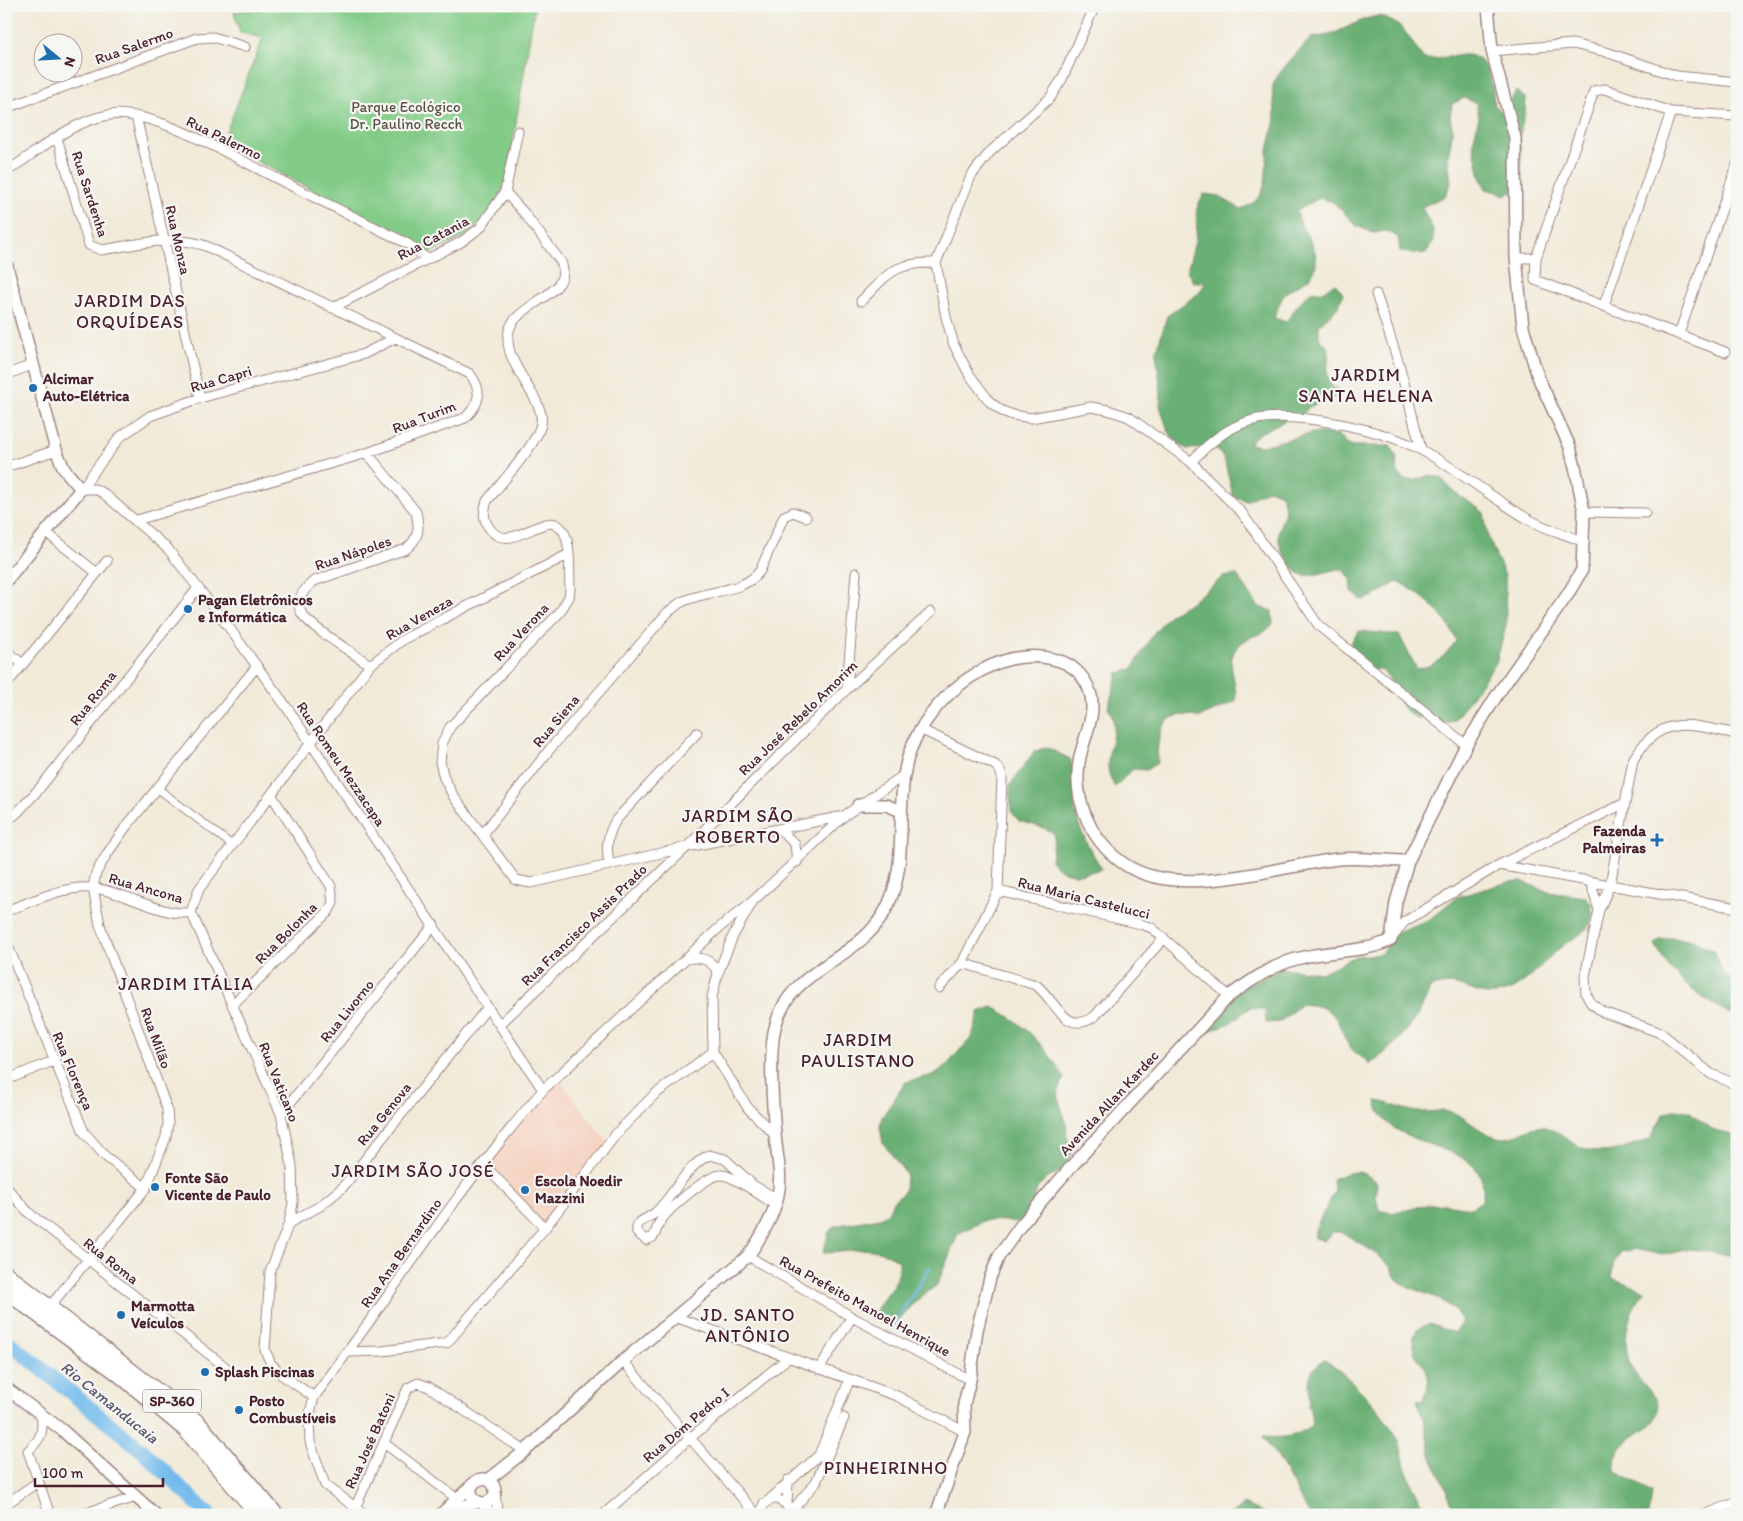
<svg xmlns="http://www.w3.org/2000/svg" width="1743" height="1521" viewBox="0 0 1743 1521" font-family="Itim,sans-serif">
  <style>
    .built { fill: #f5d3c1 }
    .green { fill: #83cc88; stroke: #66765a }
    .forest { fill: #6ab074; stroke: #5a6850 }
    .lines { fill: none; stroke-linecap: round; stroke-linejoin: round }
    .stream { stroke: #72bbeb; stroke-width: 2.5 }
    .river { stroke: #72bbeb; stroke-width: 15 }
    .pedestrian-casing { stroke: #9e8482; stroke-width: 9 }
    .minor-casing { stroke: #9e8482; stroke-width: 11 }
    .tertiary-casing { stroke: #9e8482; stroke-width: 14 }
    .primary-casing { stroke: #9e8482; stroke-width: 18 }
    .pedestrian { stroke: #fff; stroke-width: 7 }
    .minor { stroke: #fff; stroke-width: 9 }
    .tertiary { stroke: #fff; stroke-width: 11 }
    .primary { stroke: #fff; stroke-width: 15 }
    .poi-dot { fill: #1f6fb2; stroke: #f6f6f2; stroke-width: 2 }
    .labels { text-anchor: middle; stroke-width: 4.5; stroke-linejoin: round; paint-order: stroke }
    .shield { fill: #f6f6f2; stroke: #7e6067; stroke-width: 1 }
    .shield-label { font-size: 14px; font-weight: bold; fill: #4a1f2b }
    .street-label { font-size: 15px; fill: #4a1f2b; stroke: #f6f6f2 }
    .park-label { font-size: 15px; fill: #5b5347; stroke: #f6f6f2 }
    .poi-label { font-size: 15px; font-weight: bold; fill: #4a1f2b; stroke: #f6f6f2; text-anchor: start }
    .water-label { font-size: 16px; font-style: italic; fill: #58566e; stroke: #f6f6f2 }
    .quarter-label { font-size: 18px; letter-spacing: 1px; fill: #4a1f2b; stroke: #f6f6f2 }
  </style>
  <rect width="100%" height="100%" fill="#f6f6f2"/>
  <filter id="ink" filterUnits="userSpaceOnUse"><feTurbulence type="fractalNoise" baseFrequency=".02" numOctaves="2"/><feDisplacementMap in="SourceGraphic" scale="10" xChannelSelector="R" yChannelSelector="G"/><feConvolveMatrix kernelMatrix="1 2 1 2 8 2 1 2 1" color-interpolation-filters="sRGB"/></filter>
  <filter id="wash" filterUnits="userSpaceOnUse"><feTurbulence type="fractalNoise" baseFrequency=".0096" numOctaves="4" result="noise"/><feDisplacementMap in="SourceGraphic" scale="20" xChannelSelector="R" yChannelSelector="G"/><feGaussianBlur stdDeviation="1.12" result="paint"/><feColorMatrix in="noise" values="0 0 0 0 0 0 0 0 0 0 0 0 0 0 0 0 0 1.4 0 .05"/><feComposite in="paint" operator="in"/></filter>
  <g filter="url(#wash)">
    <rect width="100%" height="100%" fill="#f1ead8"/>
    <!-- built -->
    <path class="built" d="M557 1077 609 1144 545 1228 483 1164Z"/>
    <!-- green -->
    <path class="green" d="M284 6H535L506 183 487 217 464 237 429 253 409 240 222 143 263 38 240 33 234 12Z"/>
    <!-- forest -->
    <path class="forest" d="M1378 16C1407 24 1407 38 1424 59 1438 60 1450 56 1463 55 1491 54 1493 87 1494 106L1504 113 1516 91 1526 99C1526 113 1521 124 1520 138 1519 157 1525 171 1517 189L1506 195 1486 189 1480 177 1473 143 1479 117 1476 103 1464 98 1452 104 1450 117 1453 130 1448 157 1451 183 1445 196 1422 207C1430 227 1441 233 1426 253L1413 254 1400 251 1398 237 1386 231 1373 233 1357 226 1333 202 1320 198 1297 210C1299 230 1315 241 1316 259 1317 282 1298 281 1285 294 1280 300 1277 311 1274 318L1286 322 1301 301 1311 292 1324 291 1335 283 1343 294 1339 306 1319 325V338L1329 348 1327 374 1332 386 1345 393 1309 407 1303 414 1292 417 1258 434 1249 444 1262 446 1313 433H1324L1339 435 1350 446H1390L1397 456 1396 470 1404 480H1417L1429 475 1442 478C1454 497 1468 499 1484 513L1488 537 1505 576 1506 626 1496 663 1454 721 1441 724 1419 716V720L1404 709 1398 698 1401 695 1382 670C1366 670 1358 666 1348 654L1352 641 1359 631 1399 635 1417 669C1437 666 1444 656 1456 641 1450 619 1418 589 1397 582L1374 596 1362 600 1352 592 1351 579 1342 569C1329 569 1316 577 1304 575 1289 572 1276 545 1279 531 1282 513 1289 515 1281 494L1269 489 1246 501 1233 496 1224 458 1215 448 1187 449 1176 442 1168 431 1160 406 1161 393 1156 353 1167 316 1199 293 1206 282H1194L1187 271C1190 259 1194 248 1196 236 1199 216 1191 215 1204 194L1218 196 1241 209C1271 198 1264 176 1268 151 1270 139 1275 126 1275 113 1275 105 1271 94 1273 86 1277 71 1301 50 1311 38L1330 35 1365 19Z
      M1237 575 1259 607 1272 611 1273 624C1263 635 1258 633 1246 640 1220 655 1237 677 1236 701L1199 718C1162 706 1157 734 1157 763L1146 770 1133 769 1115 787C1095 757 1126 731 1108 708L1118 672 1120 673 1132 669 1153 634 1170 614 1193 601 1223 577Z
      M1046 747 1070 759C1076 776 1073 792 1075 809 1078 830 1091 851 1102 869 1081 874 1067 880 1051 861L1055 835 1044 828 1019 821 1011 811 1010 785 1034 752Z
      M1522 881 1548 892 1586 897C1594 904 1594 920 1587 928 1580 936 1570 940 1562 946 1543 961 1523 991 1497 994 1471 997 1460 976 1430 988 1419 1021 1397 1045 1369 1065L1367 1060C1336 1045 1347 1022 1327 1010 1320 1005 1309 1005 1301 1004L1280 1022 1266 1023 1265 1010 1251 1007 1230 1023 1204 1033 1240 988 1282 968 1321 973 1356 956 1381 954 1395 933 1430 919 1457 897 1509 882Z
      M1672 938 1692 940 1715 952 1723 973 1737 983V1017C1701 999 1673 980 1655 944L1659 940Z
      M992 1007C1023 1021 1048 1049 1064 1078 1053 1093 1061 1106 1066 1122 1067 1127 1066 1132 1067 1137 1069 1142 1072 1147 1072 1152 1066 1185 1030 1167 1034 1213L1024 1222 985 1220 958 1234 937 1285 916 1301 899 1320 885 1322 873 1318C881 1294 901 1288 899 1261 869 1241 855 1253 823 1253L829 1232 834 1226 880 1218 888 1213 893 1201 905 1191 906 1174 883 1143 880 1127 882 1117 906 1082 933 1075 945 1067 972 1037 979 1012Z
      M1376 1101C1393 1103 1407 1113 1424 1112 1435 1112 1443 1109 1454 1113 1470 1120 1482 1135 1501 1138 1515 1140 1529 1124 1544 1127 1559 1130 1568 1140 1581 1147 1605 1159 1627 1146 1650 1139L1664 1114 1677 1109 1690 1112 1712 1129 1737 1137V1256L1690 1249 1662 1255 1635 1249 1621 1252 1613 1264 1612 1278 1646 1291C1626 1309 1619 1351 1635 1374 1642 1383 1655 1394 1657 1405 1663 1435 1611 1432 1615 1471L1652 1492 1649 1515H1457L1430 1453 1425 1424 1417 1400H1423C1443 1360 1400 1364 1417 1329L1429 1324 1455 1333 1462 1321C1445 1292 1423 1298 1399 1281 1393 1277 1394 1270 1389 1265 1376 1252 1357 1242 1342 1232H1333L1324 1240 1315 1238V1229L1335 1191 1332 1179C1353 1171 1359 1167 1377 1183L1376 1197 1379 1210 1392 1213 1418 1206 1444 1204 1471 1208 1482 1201C1496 1136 1387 1157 1376 1101Z
      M1324 1360C1346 1371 1389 1419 1399 1442 1403 1452 1403 1463 1407 1472 1413 1487 1421 1500 1425 1515H1310C1299 1497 1290 1478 1279 1459 1274 1451 1267 1447 1263 1437 1282 1438 1298 1438 1312 1424L1311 1408 1308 1407C1313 1385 1301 1375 1324 1360Z
      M1243 1504 1269 1515H1230Z"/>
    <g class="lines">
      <!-- stream -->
      <path class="stream" d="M891 1329 930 1267"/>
      <!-- river -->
      <path class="river" d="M6 1340 144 1452 209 1515"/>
    </g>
  </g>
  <g filter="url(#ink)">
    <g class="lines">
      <!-- pedestrian casing -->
      <g class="pedestrian-casing">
        <path id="pedestrian" d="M157 788 232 845"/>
      </g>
      <!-- minor casing -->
      <g class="minor-casing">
        <path id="minor" d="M1095 6 1062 79 1050 98 990 152 971 176 956 213 936 263 946 317 954 345 969 374 990 402 1002 411 1013 415 1031 418 1091 407 1108 410 1129 417 1191 462 1242 513 1319 626 1466 745
          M1492 51 1573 44 1606 52 1677 76 1737 82
          M6 108 197 38 213 37 245 47
          M136 116 200 398
          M57 138 89 245 101 250C136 245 171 234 206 246L470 374C483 391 480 404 465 418L367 453 137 520
          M6 172C37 152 71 121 109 115 153 108 237 159 278 179 321 201 365 222 408 244L426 258
          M505 192 524 213 561 262C573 292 527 301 513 322 491 356 547 396 541 424 537 444 501 483 487 501 483 513 483 519 490 529 510 556 545 509 561 528 572 539 569 573 570 589L569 597 560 612 450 727 442 744 440 762 444 778 454 797 516 880 531 883 687 847 844 816
          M1516 258H1536
          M1376 294 1399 364 1421 449
          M861 301C889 273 894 262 936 263
          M1604 305 1671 112
          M332 308 461 242 480 228 505 192 518 131
          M1679 334 1737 165
          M1725 352 1535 280 1536 258 1594 91 1605 89 1671 112 1737 116
          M6 375 34 364
          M367 453 416 512C420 528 419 539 406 549L314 581C304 589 294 601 302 614 311 628 355 654 370 665
          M1191 462C1209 443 1227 427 1253 420 1295 410 1385 430 1423 451 1460 471 1492 498 1528 519 1545 529 1566 534 1584 542
          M6 467 56 450
          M81 489H95L103 493 168 549 230 629 290 712 543 1090
          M81 489 120 437 150 416 200 398 364 354 395 338
          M1584 512 1645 513
          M47 533 97 573
          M6 651 23 664
          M6 685 107 561
          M847 689 856 573
          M920 729 995 765 1000 770 1002 777 998 891 962 963 939 988
          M1737 734C1691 725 1661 712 1633 760L1610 885 1599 910 1585 976 1586 994 1591 1003 1603 1012 1661 1033 1711 1074 1737 1085
          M6 821 17 813 39 789 198 588
          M779 829 795 844 797 862
          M483 834 550 749 668 612C673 609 678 603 684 601 709 589 742 594 760 571L784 516 793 512 806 517
          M609 864C606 846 607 835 616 820L697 733
          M1499 865 1623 804
          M1590 881 1599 910
          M998 891 1141 924 1152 928 1229 996
          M6 911C32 902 64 885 92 888 122 890 167 919 191 912
          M191 912 199 889 370 665 404 639 569 554
          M191 912 281 1114 292 1165 293 1203 289 1223 270 1272 265 1350 271 1364 282 1375 314 1397
          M1392 938 1404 922 1499 865 1737 908
          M6 941 84 1132 105 1156 146 1188
          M687 959C700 956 713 960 718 973
          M962 963 1036 985C1056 1000 1065 1037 1095 1016L1164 938
          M232 1005 328 912 333 903 331 886 272 796
          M500 1024 687 847 847 689 931 612
          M6 1080 53 1061
          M281 1114 434 925
          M775 1135 748 1108 713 1052 712 997 718 973 733 936 753 901 844 816 904 775
          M483 1164 545 1228
          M6 1187 29 1213 228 1369
          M775 1205C763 1197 735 1176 722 1175 709 1173 669 1209 661 1220 657 1225 657 1232 653 1237L646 1240 637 1233C635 1219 648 1220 656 1212 675 1194 685 1167 709 1155L725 1159 754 1186 778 1199
          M289 1223 320 1206 342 1188 488 1007
          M748 1256 852 1317 970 1380
          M47 1310 146 1188 166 1137 168 1123 167 1109 100 925 93 888 96 873 107 854 125 828 257 666
          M675 1317 897 1396 965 1432
          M348 1352 382 1351 447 1343 545 1228 616 1134 654 1095 713 1052
          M623 1361 757 1515
          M819 1369 852 1317
          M41 1415C44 1432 41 1439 28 1451L50 1515
          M384 1443 456 1498
          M495 1494 498 1515
          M770 1499 819 1455 849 1381
          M6 1504 38 1482
          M482 1504 493 1515
          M787 1505 788 1480
          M790 1513 816 1482 844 1418
          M79 1515 136 1497
          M352 1515 408 1388 418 1383 429 1387 525 1451
          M366 1515 325 1485 310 1442 309 1417 314 1397C392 1295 459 1186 543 1090L720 927 753 901
          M603 1515 690 1438 788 1358
          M760 1515 764 1503 776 1498 787 1505 790 1515
          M1704 1515 1737 1502"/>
      </g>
      <!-- tertiary casing -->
      <g class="tertiary-casing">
        <path id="tertiary" d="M6 263 56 450 64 469 81 489 6 581
          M858 805H886L901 811
          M6 1388 62 1430 156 1515
          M471 1491a12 12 0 1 1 24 0a12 12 0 1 1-24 0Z
          M488 1480 525 1451 623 1361 748 1256C760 1239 772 1220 777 1199 783 1178 777 1157 775 1135 773 1107 769 1060 774 1032 786 967 855 964 884 913 916 858 886 786 919 732 946 686 1002 644 1057 660 1071 664 1083 674 1089 689 1098 712 1085 734 1080 757 1071 800 1092 845 1129 867 1185 899 1277 866 1338 859 1361 857 1385 861 1408 861
          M440 1515 473 1484
          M453 1515 467 1505 479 1502
          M936 1515 965 1432 964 1404 970 1380 977 1330 990 1278 999 1256 1021 1225 1069 1169 1229 996C1252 980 1275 963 1304 957 1333 950 1364 953 1391 940L1396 902 1408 861 1466 745 1497 695 1568 594 1582 570 1584 512 1576 471 1570 447 1538 377 1523 327 1516 258 1515 138 1492 51 1488 6"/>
      </g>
      <!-- primary casing -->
      <g class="primary-casing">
        <path id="primary" d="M6 1274 198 1423 276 1515
          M6 1291 118 1373 185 1429 259 1515"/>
      </g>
      <!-- pedestrian -->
      <use href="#pedestrian" class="pedestrian"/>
      <!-- minor -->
      <use href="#minor" class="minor"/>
      <!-- tertiary -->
      <use href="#tertiary" class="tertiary"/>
      <!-- primary -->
      <use href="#primary" class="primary"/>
    </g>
  </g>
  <!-- markers -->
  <g class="poi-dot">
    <circle cx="33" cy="388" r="5"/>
    <circle cx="188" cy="609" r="5"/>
    <path d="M1654.5 832.5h5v5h5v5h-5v5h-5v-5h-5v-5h5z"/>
    <circle cx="155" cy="1187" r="5"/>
    <circle cx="525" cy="1190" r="5"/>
    <circle cx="121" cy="1315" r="5"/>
    <circle cx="205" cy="1372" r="5"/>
    <circle cx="239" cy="1410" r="5"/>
  </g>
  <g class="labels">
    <!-- shield labels -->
    <rect class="shield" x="143" y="1389.5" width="58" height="23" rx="4"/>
    <g class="shield-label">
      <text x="172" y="1406">SP-360</text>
    </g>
    <!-- street labels -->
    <g class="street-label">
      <text transform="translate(134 46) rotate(-20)" y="5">Rua Salermo</text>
      <text transform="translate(224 138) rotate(26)" y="5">Rua Palermo</text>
      <text transform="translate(90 194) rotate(72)" y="5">Rua Sardenha</text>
      <text transform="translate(433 238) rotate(-28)" y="5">Rua Catania</text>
      <text transform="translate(178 240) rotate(77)" y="5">Rua Monza</text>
      <text transform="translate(221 379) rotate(-16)" y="5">Rua Capri</text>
      <text transform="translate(424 417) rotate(-21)" y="5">Rua Turim</text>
      <text transform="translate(353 553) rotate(-19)" y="5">Rua Nápoles</text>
      <text transform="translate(419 618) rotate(-30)" y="5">Rua Veneza</text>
      <text transform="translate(521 632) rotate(-47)" y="5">Rua Verona</text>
      <text transform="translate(93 698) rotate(-52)" y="5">Rua Roma</text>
      <text transform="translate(798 718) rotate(-44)" y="5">Rua José Rebelo Amorim</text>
      <text transform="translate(556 721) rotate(-50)" y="5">Rua Siena</text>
      <text transform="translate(341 764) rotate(56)" y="5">Rua Romeu Mezzacapa</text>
      <text transform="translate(146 888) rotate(16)" y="5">Rua Ancona</text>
      <text transform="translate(1084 898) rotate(14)" y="5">Rua Maria Castelucci</text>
      <text transform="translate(584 925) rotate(-44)" y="5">Rua Francisco Assis Prado</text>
      <text transform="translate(286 933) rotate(-45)" y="5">Rua Bolonha</text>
      <text transform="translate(347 1011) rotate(-51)" y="5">Rua Livorno</text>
      <text transform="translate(156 1038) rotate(70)" y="5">Rua Milão</text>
      <text transform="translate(73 1071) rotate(67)" y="5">Rua Florença</text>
      <text transform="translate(279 1082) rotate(68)" y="5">Rua Vaticano</text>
      <text transform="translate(1109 1103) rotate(-47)" y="5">Avenida Allan Kardec</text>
      <text transform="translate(384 1114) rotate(-51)" y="5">Rua Genova</text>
      <text transform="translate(401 1253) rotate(-55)" y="5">Rua Ana Bernardino</text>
      <text transform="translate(111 1261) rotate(38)" y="5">Rua Roma</text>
      <text transform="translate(865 1306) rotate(29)" y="5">Rua Prefeito Manoel Henrique</text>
      <text transform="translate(686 1425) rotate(-40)" y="5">Rua Dom Pedro I</text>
      <text transform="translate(370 1441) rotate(-66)" y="5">Rua José Batoni</text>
    </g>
    <!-- park labels -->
    <g class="park-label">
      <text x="406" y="112">Parque Ecológico<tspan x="406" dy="17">Dr. Paulino Recch</tspan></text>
    </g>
    <!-- poi labels -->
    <g class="poi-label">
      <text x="43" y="384">Alcimar<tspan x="43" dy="17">Auto-Elétrica</tspan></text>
      <text x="198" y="605">Pagan Eletrônicos<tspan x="198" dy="17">e Informática</tspan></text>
      <text x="1646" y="836" text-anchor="end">Fazenda<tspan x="1646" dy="17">Palmeiras</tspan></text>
      <text x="165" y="1183">Fonte São<tspan x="165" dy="17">Vicente de Paulo</tspan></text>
      <text x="535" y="1186">Escola Noedir<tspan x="535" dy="17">Mazzini</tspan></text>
      <text x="131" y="1311">Marmotta<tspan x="131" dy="17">Veículos</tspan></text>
      <text x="215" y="1377">Splash Piscinas</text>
      <text x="249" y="1406">Posto<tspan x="249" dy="17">Combustíveis</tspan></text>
    </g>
    <!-- water labels -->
    <g class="water-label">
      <text transform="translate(110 1402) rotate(39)" y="6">Rio Camanducaia</text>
    </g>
    <!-- quarter labels -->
    <g class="quarter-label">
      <text x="130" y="307">JARDIM DAS<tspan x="130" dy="21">ORQUÍDEAS</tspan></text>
      <text x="1366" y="381">JARDIM<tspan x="1366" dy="21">SANTA HELENA</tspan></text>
      <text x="738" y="822">JARDIM SÃO<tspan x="738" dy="21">ROBERTO</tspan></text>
      <text x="186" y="990">JARDIM ITÁLIA</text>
      <text x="858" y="1046">JARDIM<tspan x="858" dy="21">PAULISTANO</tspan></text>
      <text x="413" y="1177">JARDIM SÃO JOSÉ</text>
      <text x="748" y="1321">JD. SANTO<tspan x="748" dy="21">ANTÔNIO</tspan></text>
      <text x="886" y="1474">PINHEIRINHO</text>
    </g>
  </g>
  <!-- margin -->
  <rect width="1743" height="1521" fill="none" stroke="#f6f6f2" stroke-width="25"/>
  <!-- north arrow -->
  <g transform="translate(58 58) rotate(108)"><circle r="24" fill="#f6f6f2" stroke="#b1a0a2"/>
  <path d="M0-4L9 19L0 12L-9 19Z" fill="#1f6fb2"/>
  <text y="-8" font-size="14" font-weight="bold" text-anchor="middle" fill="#4a1f2b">N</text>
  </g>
  <!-- scale -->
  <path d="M35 1478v8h128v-8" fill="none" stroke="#4a1f2b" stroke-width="2.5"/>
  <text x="42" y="1478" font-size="15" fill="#4a1f2b" stroke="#f6f6f2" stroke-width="4" paint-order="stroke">100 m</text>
</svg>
